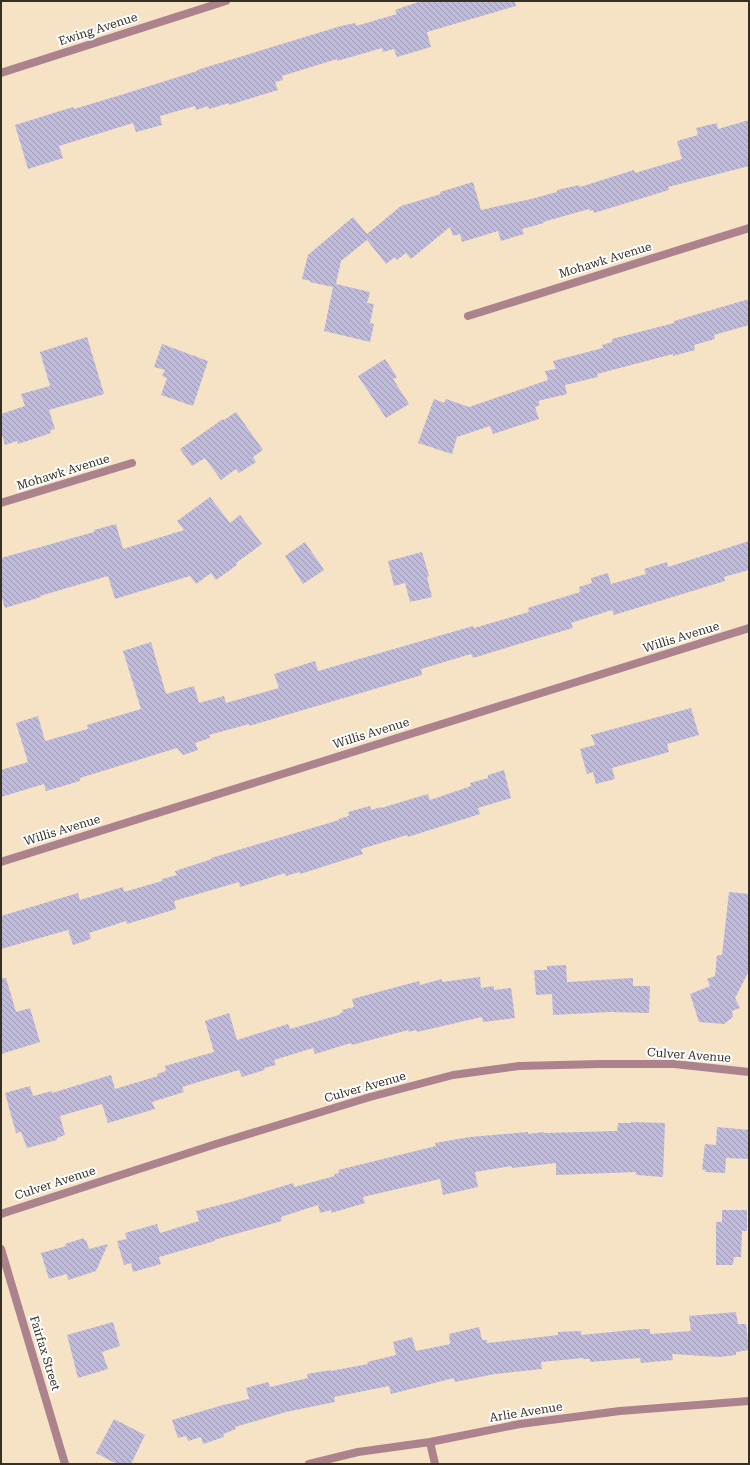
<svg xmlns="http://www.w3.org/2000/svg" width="750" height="1465" viewBox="0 0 750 1465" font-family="'Roboto Serif',serif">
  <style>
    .building { fill: url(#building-back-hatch) }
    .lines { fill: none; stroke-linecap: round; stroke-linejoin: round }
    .minor { stroke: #ac828d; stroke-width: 8 }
    .labels { text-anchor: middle; stroke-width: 4; stroke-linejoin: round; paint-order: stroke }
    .street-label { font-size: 12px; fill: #362f23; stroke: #fff }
  </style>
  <defs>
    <pattern id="building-back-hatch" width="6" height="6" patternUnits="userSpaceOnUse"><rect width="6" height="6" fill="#c0bbdb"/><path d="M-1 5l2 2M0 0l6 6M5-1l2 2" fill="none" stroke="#9d98b1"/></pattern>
  </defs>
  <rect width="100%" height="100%" fill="#f6e2c5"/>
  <!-- building -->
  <path class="building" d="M421 1H515L516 6 427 32 431 47 397 57 394 49 383 52 382 48 337 61V59L282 76 283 80 275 82 278 90 229 105V103L209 109 208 106 196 110 195 106 160 116 162 125 136 132 133 123 59 146 63 158 28 169 15 125 73 107 74 109 124 94 197 71V70L341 26 355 23 356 26 397 14 395 10Z
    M749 120V166L668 187 669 190 594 213 593 210 590 211 589 209 543 222 544 223 522 229 524 234 501 241 498 231 462 242 460 234 453 236 450 227 411 259 406 253 397 260 395 257 386 264 367 240 341 261 336 284 370 292 367 303 374 304 370 323 374 324 370 342 324 331 333 287 310 282 311 281 302 279 308 255 353 217 367 234 401 206 441 194 440 192 473 182 481 210 531 199 557 192V190L579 185 580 187 634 170 635 173 682 159 677 141 698 135 696 128 717 123 718 129Z
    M749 299V325L714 335 715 339 694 345 695 350 673 356V354L597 374 598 377 565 385 567 394 538 401 540 405 535 407 539 419 493 434 490 426 457 437 452 454 418 443 434 399 444 403 446 399 469 407 548 380 545 371 556 369 553 361 603 348 602 345 612 342V339L674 323V321Z
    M87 337 104 394 49 410 55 429 50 430 51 433 18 444 17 441 5 445 1 431V414L25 406 21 394 50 386 40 352Z
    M162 344 208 361 193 406 161 395 167 378 162 376 165 370 154 367Z
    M385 359 397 377 393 379 409 404 386 418 358 376Z
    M236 412 263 450 253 457 256 462 239 473 236 469 221 480 205 458 192 466 180 449 223 419 224 420Z
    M210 497 230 523 240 515 262 544 236 563 237 565 216 580 211 573 196 584 190 576 115 599 108 576 40 596 41 597 5 608 1 595V558L94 532V530L116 524 123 549 184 530 177 521Z
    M749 541V570L724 577 725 581 614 615 612 610 571 623 573 628 542 637 473 658 471 654 421 669 422 675 249 726V724L209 735 210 738 195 743 198 750 183 755 177 748 80 778V781L46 791 44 784 1 797V770L28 762 16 723 38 716 45 741 88 729 87 725 141 709 123 651 151 642 166 694 194 686 199 703 224 696 226 703 279 688 274 674 315 661 318 671 473 626 474 628 529 612 528 608 580 592 579 587 592 583 591 578 608 573 611 584 646 574 644 569 667 562 668 567Z
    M305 542 324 570 303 584 285 556Z
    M422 552 429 576 427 577 432 597 410 602 405 583 394 586 388 561Z
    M691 708 699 735 667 744 669 752 612 768 615 779 596 784 593 772 587 774 580 749 595 745 591 735Z
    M504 770 511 798 478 808 480 814 408 837 407 835 361 849 363 854 300 874 299 872 286 876 285 873 240 887 239 882 174 901 176 909 127 924 126 921 89 933 91 939 73 945 68 930 1 949V916L78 893 80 900 123 887 124 892 162 881V879L177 875 175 871 212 859 211 858 339 820V819L349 816 348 812 370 806 371 810 381 807V808L428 794 430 800 471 786 470 783 488 778V775Z
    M729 892 749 894V971L735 998 740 1008 732 1011 733 1017 724 1024 699 1022 690 994 710 986 707 979 715 976 717 955H722Z
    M566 965 567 982 633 978V986H650L649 1013 610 1012 553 1015 552 994 536 995 534 970H547V966Z
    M480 977 481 988 494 986V990L511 988 515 1018 483 1022 482 1017 417 1032 416 1030 409 1032 408 1030 352 1045 351 1043 315 1054 313 1048 274 1060 276 1065 264 1068 265 1070 242 1077 239 1070 182 1087 184 1092 152 1102 155 1109 108 1123 102 1104 60 1116 65 1135 57 1138V1140L27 1148 21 1132 16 1133 5 1093 30 1086 33 1096 52 1091V1093L111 1075 115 1089 158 1076 157 1074 166 1071 165 1066 214 1052 205 1021 229 1013 237 1040 288 1024 290 1029 339 1015V1014L343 1012 342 1010 354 1007 352 999 419 981 420 985 442 979V982Z
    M1 978H6L16 1012 30 1008 40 1042 1 1054Z
    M631 1122 665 1123 663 1177 636 1175V1172L556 1175V1163L512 1168V1166L475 1172 478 1187 443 1195 440 1179 363 1197 365 1203 331 1213V1210L320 1213 318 1205 281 1217 282 1221 214 1240 215 1241 159 1257 161 1264 133 1272 131 1263 124 1265 117 1241 127 1239 125 1233 157 1224 160 1233 199 1221 196 1211 231 1202 293 1183 294 1187 335 1176 334 1174 339 1173 338 1170 436 1146 435 1143 470 1137 528 1132V1134L544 1132V1133L617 1131 618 1123H631Z
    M717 1127 749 1130 748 1159 726 1158 725 1173 705 1172 706 1170H702L705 1144 716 1145Z
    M722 1210H747V1231H742L741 1257H734L733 1265H716V1222H722Z
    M84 1238V1240H86L89 1249 108 1244 96 1271 68 1280 67 1274 49 1279 41 1253 66 1246 65 1244Z
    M736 1312 738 1324H746L749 1350 736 1352V1355L720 1357 672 1354 673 1360 641 1363 640 1358 590 1362V1359H584V1358L541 1362 542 1369 495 1374 455 1382 454 1378 391 1394 389 1386 334 1397 335 1402 286 1412 235 1427 236 1429 223 1434 224 1437 203 1444 201 1437 188 1441 186 1436 178 1438 172 1420 223 1405 249 1399 246 1388 268 1382 270 1387 308 1378 307 1374 331 1370V1371L368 1364 367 1362 396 1355 393 1342 412 1337 416 1351 450 1344 449 1334 479 1327 482 1340H487V1343L558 1335V1332L581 1331V1335L642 1329H650V1334L691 1331 689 1316Z
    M113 1322 120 1346 102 1352 108 1369 78 1378 67 1335Z
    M114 1419 145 1435 131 1464H117L96 1453Z"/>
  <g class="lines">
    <!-- minor -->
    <path class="minor" d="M1 73 226 1
      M468 316 749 228
      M1 503 132 463
      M1 862 749 628
      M1 1214 216 1144 370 1097 453 1075 519 1066 600 1064H674L749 1072
      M1 1249 65 1464
      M430 1442 435 1464
      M309 1464 358 1452 430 1442 520 1424 620 1411 749 1401"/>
  </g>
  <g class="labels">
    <!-- street labels -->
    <g class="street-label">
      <text transform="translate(98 29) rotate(-18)" y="4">Ewing Avenue</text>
      <text transform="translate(605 260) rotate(-17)" y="4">Mohawk Avenue</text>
      <text transform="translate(63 472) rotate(-17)" y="4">Mohawk Avenue</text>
      <text transform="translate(681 637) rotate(-17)" y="4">Willis Avenue</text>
      <text transform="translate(371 733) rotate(-17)" y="4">Willis Avenue</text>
      <text transform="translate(62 830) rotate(-17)" y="4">Willis Avenue</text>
      <text transform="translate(689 1055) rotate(4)" y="4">Culver Avenue</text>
      <text transform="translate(365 1087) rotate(-16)" y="4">Culver Avenue</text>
      <text transform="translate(55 1183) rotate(-18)" y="4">Culver Avenue</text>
      <text transform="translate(45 1353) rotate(73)" y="4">Fairfax Street</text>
      <text transform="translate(526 1412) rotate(-9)" y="4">Arlie Avenue</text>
    </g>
  </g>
  <!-- border -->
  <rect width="750" height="1465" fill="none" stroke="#362f23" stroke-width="4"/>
</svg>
